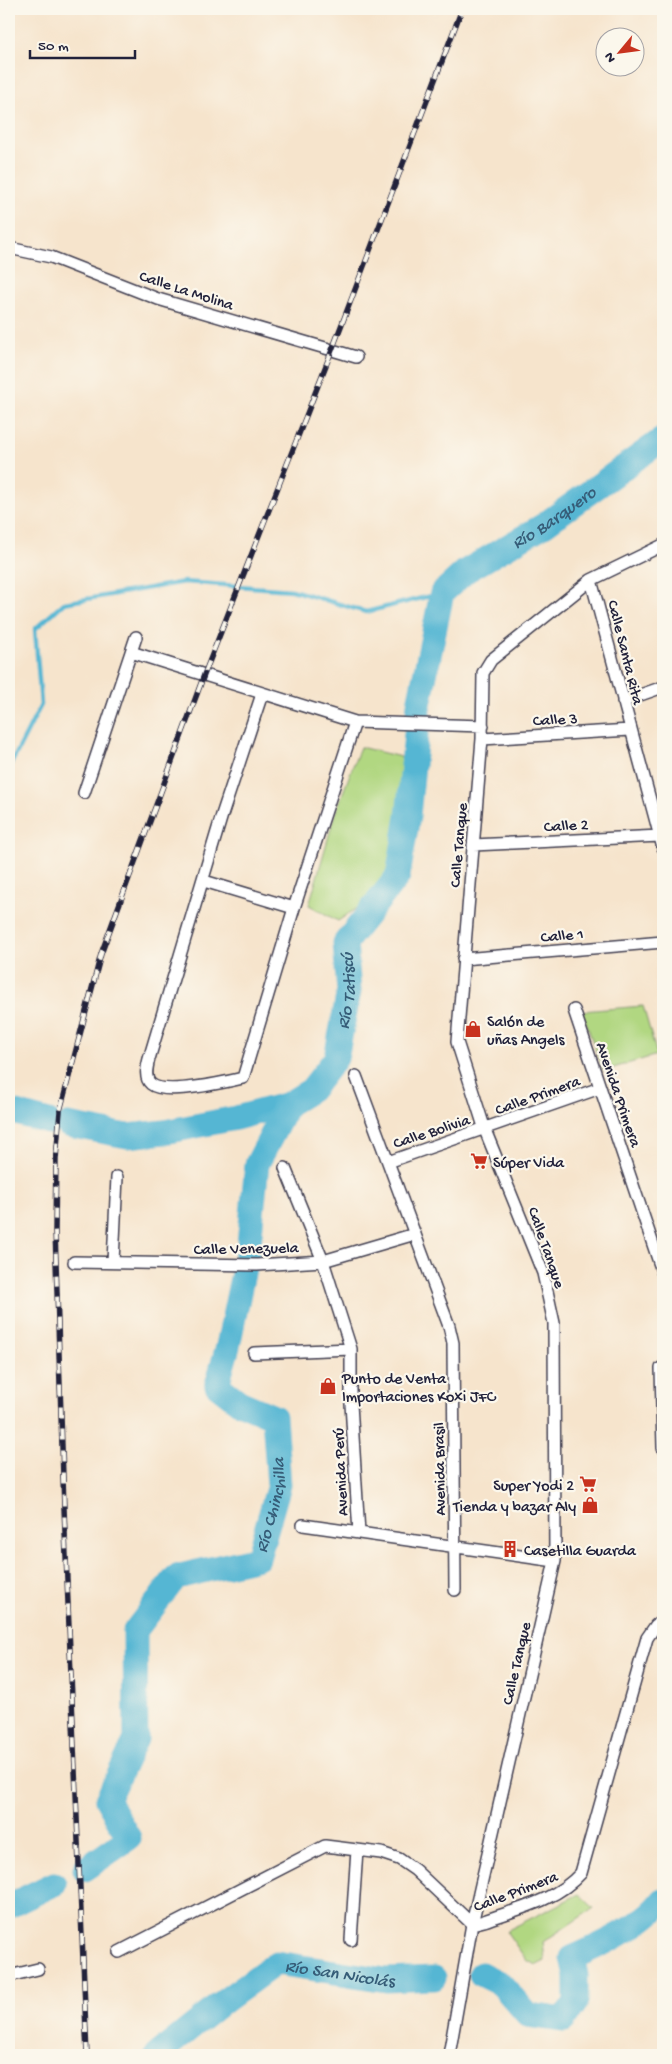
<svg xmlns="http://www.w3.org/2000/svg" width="672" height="2064" viewBox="0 0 672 2064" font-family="'Gochi Hand',sans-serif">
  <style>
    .green { fill: #b1d781; stroke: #6a7c5e }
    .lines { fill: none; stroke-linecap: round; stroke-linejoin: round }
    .stream { stroke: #55b6d3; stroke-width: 4.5 }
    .river { stroke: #55b6d3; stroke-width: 25 }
    .minor-casing { stroke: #423f51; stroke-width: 14 }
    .minor { stroke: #fff; stroke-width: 11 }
    .rail-casing { stroke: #22223b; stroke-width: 5.5 }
    .rail { stroke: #fbf7ec; stroke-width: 4; stroke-dasharray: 11; stroke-linecap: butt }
    .labels { text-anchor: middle; stroke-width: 4.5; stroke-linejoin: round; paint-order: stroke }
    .street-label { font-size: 16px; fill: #22223b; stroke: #fbf7ec }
    .poi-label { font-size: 16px; fill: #22223b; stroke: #fbf7ec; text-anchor: start }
    .water-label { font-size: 18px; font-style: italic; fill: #365d78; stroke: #fbf7ec }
  </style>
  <rect width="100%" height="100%" fill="#fbf7ec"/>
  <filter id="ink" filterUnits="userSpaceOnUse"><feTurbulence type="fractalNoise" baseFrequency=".02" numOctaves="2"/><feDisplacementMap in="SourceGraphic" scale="10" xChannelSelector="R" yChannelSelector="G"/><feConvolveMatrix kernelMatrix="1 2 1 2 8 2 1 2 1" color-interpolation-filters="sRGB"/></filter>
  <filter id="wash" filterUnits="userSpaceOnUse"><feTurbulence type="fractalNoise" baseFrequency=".0096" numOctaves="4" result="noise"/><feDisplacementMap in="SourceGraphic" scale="20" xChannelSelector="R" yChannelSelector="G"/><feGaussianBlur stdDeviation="1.12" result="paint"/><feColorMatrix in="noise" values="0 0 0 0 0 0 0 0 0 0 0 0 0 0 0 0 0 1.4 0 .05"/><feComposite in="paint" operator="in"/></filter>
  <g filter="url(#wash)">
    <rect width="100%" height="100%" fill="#f6e4cc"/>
    <!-- green -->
    <path class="green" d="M360 747 417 761 406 875 338 921 309 905 335 814Z
      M643 1006 657 1055 603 1071 582 1011Z
      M579 1894 594 1908 543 1942 545 1961 537 1965 527 1961 506 1931Z"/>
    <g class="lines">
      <!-- stream -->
      <path class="stream" d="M9 768 41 705 35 629 64 603 184 582 292 590 366 612 442 593"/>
      <!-- river -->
      <g class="river">
        <path d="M9 1111 49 1122"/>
        <path id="s1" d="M68 1125 127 1136 165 1132 236 1118 288 1104 311 1090 336 1058 349 991 345 943 398 876 408 816 419 704 442 593 466 571 544 525 663 439"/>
        <path id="s2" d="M85 1869 129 1838 107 1800 136 1739 135 1631 176 1577 258 1558 279 1485 274 1417 239 1402 217 1385 228 1346 249 1244 257 1164 288 1104"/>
        <path d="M9 1906 54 1884"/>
        <path d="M481 1974 501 1984 528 2015 564 2020 576 2002V1975L572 1958C601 1945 645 1925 663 1900"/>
        <path id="s3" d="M157 2055 224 2001 276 1963 386 1980 434 1978"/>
      </g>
    </g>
  </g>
  <g filter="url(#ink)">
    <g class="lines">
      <!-- minor casing -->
      <g class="minor-casing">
        <path id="minor" d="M9 248 51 257 158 299 356 357
          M591 580 663 848
          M131 652 136 637
          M262 694 222 815 149 1059C147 1067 144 1078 151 1084 165 1096 226 1082 243 1078L294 908 355 722
          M623 701 663 687
          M482 739 630 730
          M84 793 131 652 355 722 483 726
          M473 845 660 836
          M204 881 294 908
          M463 959 663 942
          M574 1010 663 1274
          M356 1076 449 1326 453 1343 455 1590
          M388 1162 600 1088
          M285 1168 323 1261 351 1349V1404L359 1533
          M74 1262 257 1265 323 1261 415 1234
          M113 1262 117 1177
          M254 1353 351 1349
          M661 1368 663 1448
          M303 1525 555 1561
          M351 1940 357 1850
          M119 1952 325 1846 381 1853 399 1859 415 1870 472 1924 484 1921C517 1909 556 1901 581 1873L647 1638 656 1625 663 1621
          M9 1976 38 1969
          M449 2055 472 1924 555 1561 554 1323 543 1273 485 1130 457 1042 482 739 483 673 491 660 591 580 663 545"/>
      </g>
      <!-- minor -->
      <use href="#minor" class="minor"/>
      <!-- rail casing -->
      <g class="rail-casing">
        <path id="rail" d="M87 2055 64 1508 55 1230 56 1159 60 1111 101 954 204 675 332 350 462 9"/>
      </g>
      <!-- rail -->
      <use href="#rail" class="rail"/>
    </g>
  </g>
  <!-- icons -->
  <defs>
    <g id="shop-bare" transform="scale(1.35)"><path d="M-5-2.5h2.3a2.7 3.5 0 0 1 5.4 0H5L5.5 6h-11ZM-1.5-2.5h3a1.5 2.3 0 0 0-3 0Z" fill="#c8321e" stroke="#fbf7ec" stroke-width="2.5" paint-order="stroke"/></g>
    <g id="supermarket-bare" transform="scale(1.35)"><path d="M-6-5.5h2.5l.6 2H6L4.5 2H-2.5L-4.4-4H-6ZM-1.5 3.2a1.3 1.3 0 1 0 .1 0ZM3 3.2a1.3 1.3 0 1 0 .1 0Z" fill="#c8321e" stroke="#fbf7ec" stroke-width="2.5" paint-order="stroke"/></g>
    <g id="building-bare" transform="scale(1.35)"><path d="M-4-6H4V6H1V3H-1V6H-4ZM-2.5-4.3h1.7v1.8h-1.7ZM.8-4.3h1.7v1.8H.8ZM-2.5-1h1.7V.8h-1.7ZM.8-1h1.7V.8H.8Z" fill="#c8321e" stroke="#fbf7ec" stroke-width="2.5" paint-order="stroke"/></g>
  </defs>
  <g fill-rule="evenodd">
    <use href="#shop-bare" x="473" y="1029"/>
    <use href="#supermarket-bare" x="479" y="1161"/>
    <use href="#shop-bare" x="328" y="1386"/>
    <use href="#supermarket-bare" x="588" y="1484"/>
    <use href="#shop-bare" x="590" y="1505"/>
    <use href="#building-bare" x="510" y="1549"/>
  </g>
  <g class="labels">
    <!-- street labels -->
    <g class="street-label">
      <text transform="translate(187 289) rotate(18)" y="6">Calle La Molina</text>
      <text transform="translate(627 652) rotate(76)" y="6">Calle Santa Rita</text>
      <text transform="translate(555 718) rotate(-3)" y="6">Calle 3</text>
      <text transform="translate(566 824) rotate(-3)" y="6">Calle 2</text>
      <text transform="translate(457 845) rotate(-85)" y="6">Calle Tanque</text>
      <text transform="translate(562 934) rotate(-5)" y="6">Calle 1</text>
      <text transform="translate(537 1094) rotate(-20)" y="6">Calle Primera</text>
      <text transform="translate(620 1094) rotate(71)" y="6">Avenida Primera</text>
      <text transform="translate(431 1130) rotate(-18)" y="6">Calle Bolivia</text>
      <text transform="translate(246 1247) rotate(-1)" y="6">Calle Venezuela</text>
      <text transform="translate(548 1247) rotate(71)" y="6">Calle Tanque</text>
      <text transform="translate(438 1469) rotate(-91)" y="6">Avenida Brasil</text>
      <text transform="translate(339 1472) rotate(-93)" y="6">Avenida Perú</text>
      <text transform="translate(515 1663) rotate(-77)" y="6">Calle Tanque</text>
      <text transform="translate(515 1890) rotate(-21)" y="6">Calle Primera</text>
    </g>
    <!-- poi labels -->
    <g class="poi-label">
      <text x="487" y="1026">Salón de<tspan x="487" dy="18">uñas Angels</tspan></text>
      <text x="493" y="1167">Súper Vida</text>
      <text x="342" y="1383">Punto de Venta<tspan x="342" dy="18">Importaciones Koxi JFC</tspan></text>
      <text x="574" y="1490" text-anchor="end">Super Yodi 2</text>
      <text x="576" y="1511" text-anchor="end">Tienda y bazar Aly</text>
      <text x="524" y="1555">Casetilla Guarda</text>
    </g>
    <!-- water labels -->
    <g class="water-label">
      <text dy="6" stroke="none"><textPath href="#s1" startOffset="916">Río Barquero</textPath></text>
      <text dy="6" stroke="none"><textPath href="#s1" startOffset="360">Río Tatiscú</textPath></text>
      <text dy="6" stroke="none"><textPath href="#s2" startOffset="480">Río Chinchilla</textPath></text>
      <text dy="6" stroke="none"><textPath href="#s3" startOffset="215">Río San Nicolás</textPath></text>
    </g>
  </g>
  <!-- margin -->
  <rect width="672" height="2064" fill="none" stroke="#fbf7ec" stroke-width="30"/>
  <!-- north arrow -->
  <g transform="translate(620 52) rotate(241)"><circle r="24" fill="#fbf7ec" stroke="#a4a2a5"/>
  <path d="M0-4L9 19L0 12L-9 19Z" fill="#c8321e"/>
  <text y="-8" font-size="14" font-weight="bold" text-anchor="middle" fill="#22223b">N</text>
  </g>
  <!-- scale -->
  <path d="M30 50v8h105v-8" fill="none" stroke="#22223b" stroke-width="2.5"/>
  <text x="38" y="50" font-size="15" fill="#22223b" stroke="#fbf7ec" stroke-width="4" paint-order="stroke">50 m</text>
</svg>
